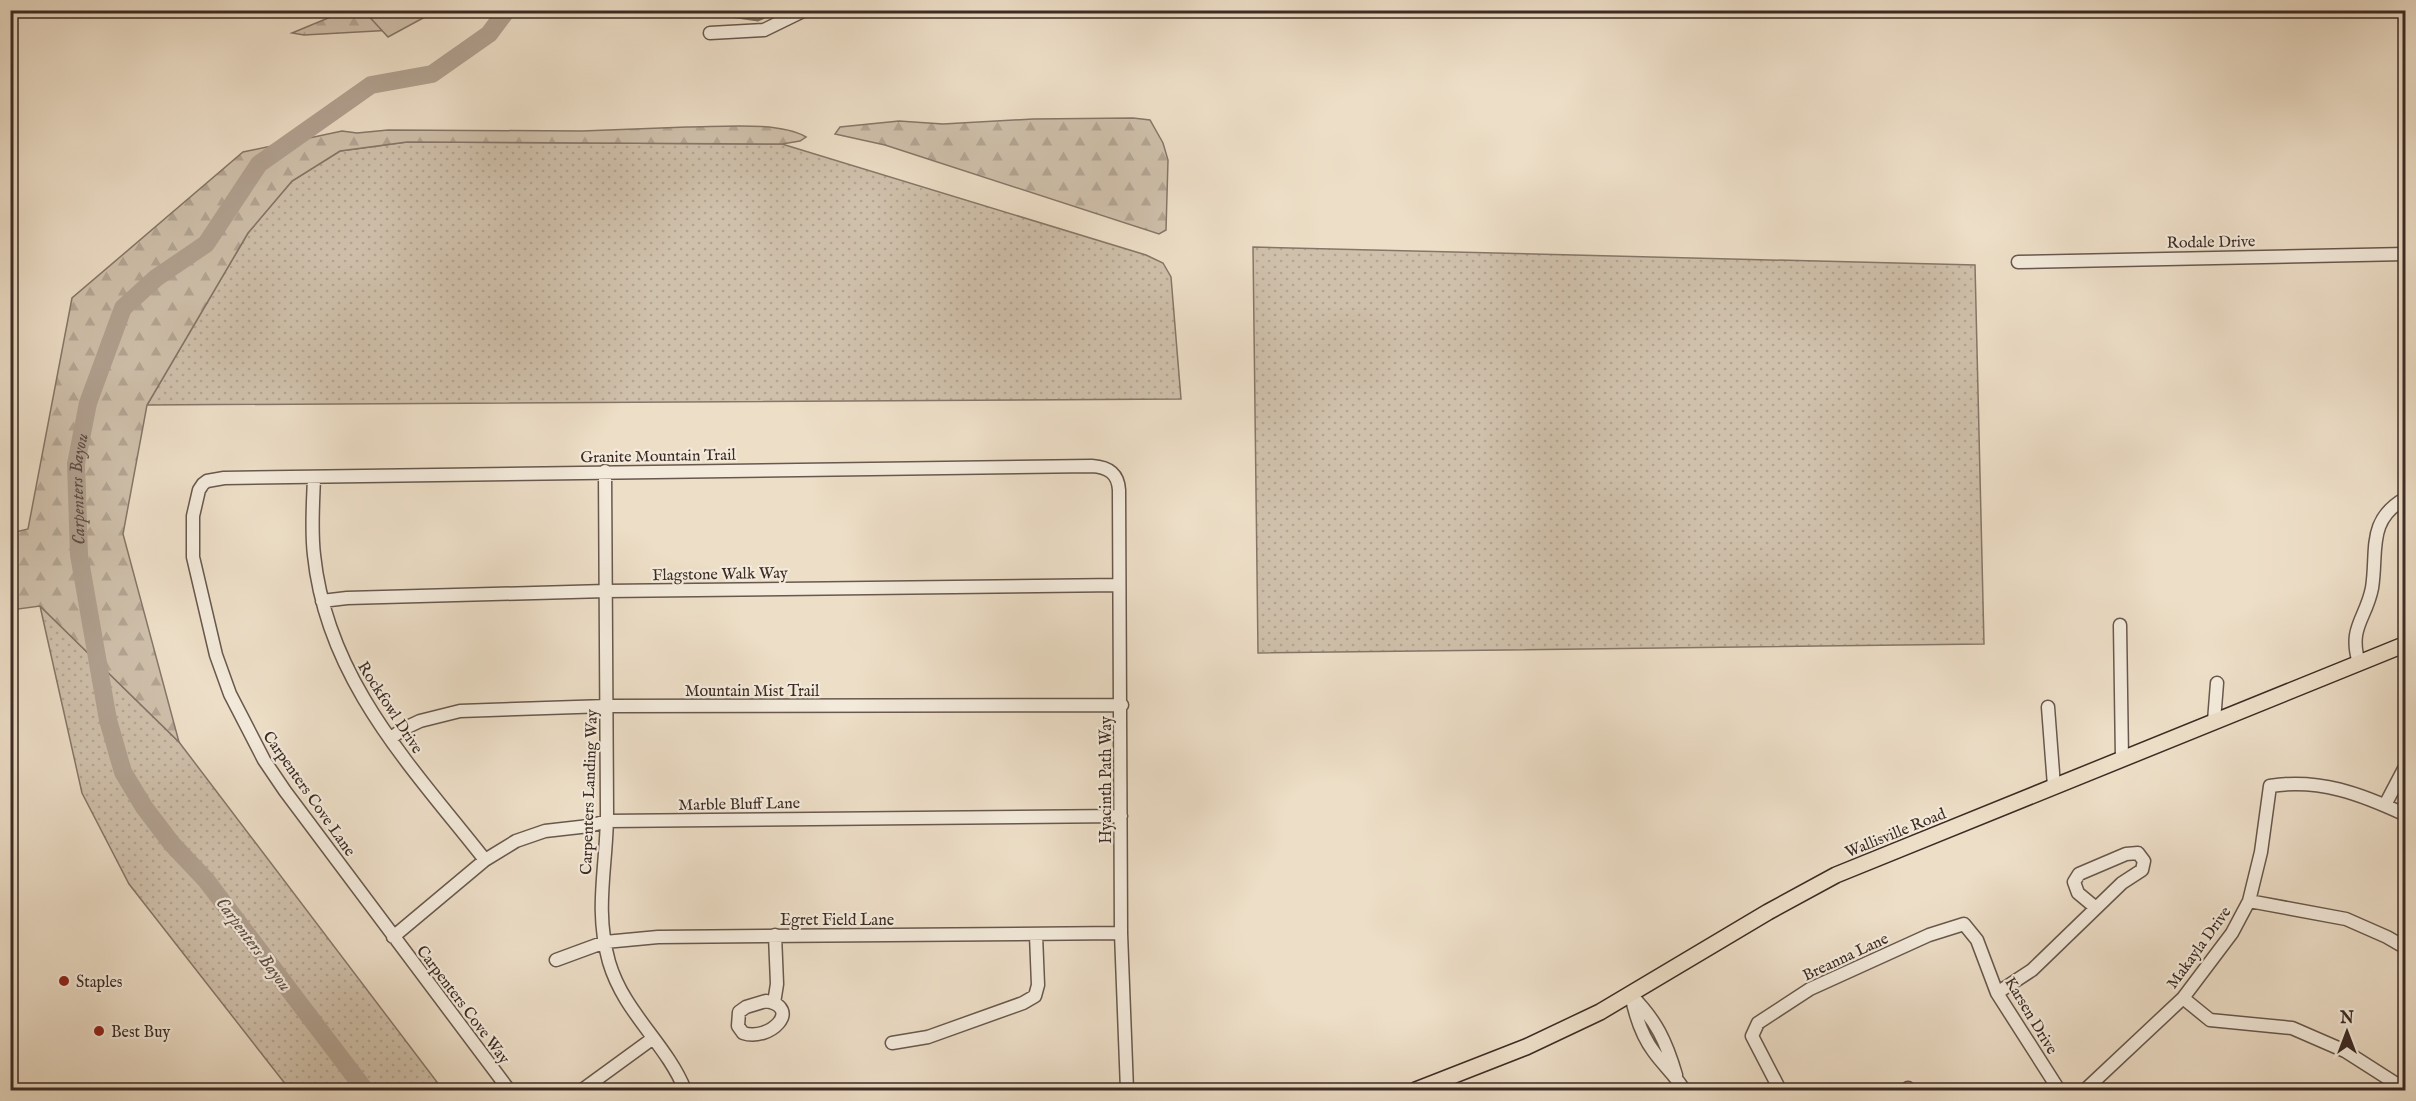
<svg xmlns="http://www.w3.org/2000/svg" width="2416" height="1101" viewBox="0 0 2416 1101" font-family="'IM FELL English',serif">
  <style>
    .grass { fill: url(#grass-dots); stroke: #867668; stroke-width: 1.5 }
    .forest { fill: url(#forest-firs); stroke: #867668; stroke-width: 1.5 }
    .park { fill: #cfc0ab; stroke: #867668; stroke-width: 1.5 }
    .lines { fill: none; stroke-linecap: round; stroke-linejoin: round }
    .stream { stroke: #827265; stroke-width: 3 }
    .river { stroke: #b1a190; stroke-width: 18 }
    .minor-casing { stroke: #68584d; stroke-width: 15 }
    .major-casing { stroke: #3c2b24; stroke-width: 18 }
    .minor { stroke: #f3eadb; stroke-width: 12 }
    .major { stroke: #eddec7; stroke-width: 15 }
    .poi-dot { fill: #8f2418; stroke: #f3eadb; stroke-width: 2 }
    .labels { text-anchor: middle; stroke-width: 4.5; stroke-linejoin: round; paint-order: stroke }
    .street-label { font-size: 16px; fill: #3c2b24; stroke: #f3eadb }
    .poi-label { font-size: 16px; fill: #3c2b24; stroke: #f3eadb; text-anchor: start }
    .water-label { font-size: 18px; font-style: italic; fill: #5f4e44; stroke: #f3eadb }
  </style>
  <defs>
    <pattern id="grass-dots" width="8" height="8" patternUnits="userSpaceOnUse" patternTransform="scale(1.5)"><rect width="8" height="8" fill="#cfc0ab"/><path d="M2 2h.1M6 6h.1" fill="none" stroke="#b3a593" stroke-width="1.8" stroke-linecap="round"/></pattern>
    <pattern id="forest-firs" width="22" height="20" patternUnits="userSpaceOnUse" patternTransform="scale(1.5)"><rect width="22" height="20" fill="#cfc0ab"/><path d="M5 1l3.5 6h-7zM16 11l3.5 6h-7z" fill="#b3a593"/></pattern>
  </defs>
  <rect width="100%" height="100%" fill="#eddec7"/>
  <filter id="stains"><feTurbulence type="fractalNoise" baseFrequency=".00333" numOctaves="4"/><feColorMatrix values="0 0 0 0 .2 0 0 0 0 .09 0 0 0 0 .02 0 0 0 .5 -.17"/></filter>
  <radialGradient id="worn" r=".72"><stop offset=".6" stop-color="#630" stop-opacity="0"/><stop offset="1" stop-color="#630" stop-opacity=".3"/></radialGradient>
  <!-- grass -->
  <path class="grass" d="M407 142 782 144 1146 255 1163 263 1171 277 1181 399 147 405 248 233 292 181 340 151Z
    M1253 247 1975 265 1984 644 1258 653Z
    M40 606 179 742 443 1090H290L129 884 82 793Z"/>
  <!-- forest -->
  <path class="forest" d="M345 11H432L394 30 304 35 292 33Z
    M1133 118 1150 120 1163 143 1168 160 1166 230 1159 234 885 145 835 134 840 127 899 121 943 124 1033 119Z
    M687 127C720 127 779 121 806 137L800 141 782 144 407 142 340 151 292 181 248 233 147 405 123 534 179 742 40 606 11 610V533L28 529 72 298 243 152 342 131 357 133 388 130 582 131Z"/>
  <!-- park -->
  <path class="park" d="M364 11H436L388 37Z"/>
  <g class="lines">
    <!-- stream -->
    <path class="stream" d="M505 14 703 12 758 20 780 10"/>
    <!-- river -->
    <path class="river" id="s1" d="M365 1090 206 880 172 844 144 807 123 772 108 720 79 555 76 464 88 403 123 308 156 278 206 244 259 164 371 85 432 74 489 34 507 10"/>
    <!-- minor casing -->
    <g class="minor-casing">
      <path id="minor" d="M710 33 764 30 805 10
        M2018 262 2406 254
        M605 471C606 585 607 699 607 813 607 866 594 908 609 962 624 1013 666 1043 685 1090
        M314 478C313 504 311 530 314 555 327 680 411 766 485 860
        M322 601 347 598 606 591 1119 585
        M2120 625 2122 759
        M2359 663C2348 627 2366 619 2372 588 2378 551 2366 520 2406 498
        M2048 707 2054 786
        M2214 721 2217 683
        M390 739 403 729 420 721 460 711 607 706 1122 705
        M2385 805 2406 765
        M2249 901 2346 919 2387 937 2406 948
        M393 937 485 860 516 841 545 831 589 826 607 821 1121 816
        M556 960 605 942 658 937 1121 933
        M1997 993 2032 970 2122 883 2142 870 2144 861 2138 853 2126 854 2079 874 2074 882 2078 893 2096 908
        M1631 994C1635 1015 1641 1035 1654 1052 1664 1066 1676 1076 1684 1090
        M1631 995C1656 1020 1666 1041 1676 1075
        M2183 998 2210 1020 2292 1028 2345 1051 2406 1090
        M766 1001C803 1008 770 1042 743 1033L738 1026 739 1012 746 1007Z
        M774 1003 777 984 775 935
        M892 1043 928 1037 1023 1003 1035 996 1038 985 1036 935
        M1908 1088 1910 1090
        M509 1090 285 791 264 760 230 694 216 655 193 557V516L199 490 203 484 207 481 224 478 1092 466C1108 467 1118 473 1119 490L1121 933 1127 1090
        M582 1090 652 1039
        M1780 1090 1752 1036 1758 1023 1810 989 1929 935 1964 924 1977 940 1997 993 2059 1090
        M2085 1090 2183 998 2232 933 2249 901 2261 852 2270 786C2319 778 2361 794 2406 815"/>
    </g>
    <!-- major casing -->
    <g class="major-casing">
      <path id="major" d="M1416 1090 1526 1047 1600 1012 1768 912 1836 875 2406 644"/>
    </g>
    <!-- minor -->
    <use href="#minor" class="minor"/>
    <!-- major -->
    <use href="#major" class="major"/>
  </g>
  <!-- markers -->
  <g class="poi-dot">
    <circle cx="64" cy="981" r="6"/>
    <circle cx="99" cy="1031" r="6"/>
  </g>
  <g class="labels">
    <!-- street labels -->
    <g class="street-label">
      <text transform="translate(2211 241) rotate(-1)" y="6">Rodale Drive</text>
      <text transform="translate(658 455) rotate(-1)" y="6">Granite Mountain Trail</text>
      <text transform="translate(720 573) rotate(-1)" y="6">Flagstone Walk Way</text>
      <text x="752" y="696">Mountain Mist Trail</text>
      <text transform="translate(391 707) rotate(57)" y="6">Rockfowl Drive</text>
      <text transform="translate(1105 780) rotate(-90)" y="6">Hyacinth Path Way</text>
      <text transform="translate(588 792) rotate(-88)" y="6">Carpenters Landing Way</text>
      <text transform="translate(310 793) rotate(55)" y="6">Carpenters Cove Lane</text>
      <text transform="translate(739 803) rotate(-1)" y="6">Marble Bluff Lane</text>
      <text transform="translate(1895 832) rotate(-22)" y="6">Wallisville Road</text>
      <text x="837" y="925">Egret Field Lane</text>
      <text transform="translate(2198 947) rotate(-54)" y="6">Makayla Drive</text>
      <text transform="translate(1845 956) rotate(-25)" y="6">Breanna Lane</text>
      <text transform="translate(464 1004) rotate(53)" y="6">Carpenters Cove Way</text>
      <text transform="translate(2032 1015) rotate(59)" y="6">Karsen Drive</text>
    </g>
    <!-- poi labels -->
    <g class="poi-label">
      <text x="76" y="987">Staples</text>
      <text x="111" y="1037">Best Buy</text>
    </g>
    <!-- water labels -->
    <g class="water-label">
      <text dy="6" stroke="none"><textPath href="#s1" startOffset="688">Carpenters Bayou</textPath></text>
      <text transform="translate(254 944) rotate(53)" y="6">Carpenters Bayou</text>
    </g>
  </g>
  <!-- margin -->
  <rect width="2416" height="1101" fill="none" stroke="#eddec7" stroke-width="36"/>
  <rect x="12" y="12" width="2392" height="1077" fill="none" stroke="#3c2b24" stroke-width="3"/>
  <rect x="18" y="18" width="2380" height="1065" fill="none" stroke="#3c2b24" stroke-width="1.5"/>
  <!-- north arrow -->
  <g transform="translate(2347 1032)" stroke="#f3eadb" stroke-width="4.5" paint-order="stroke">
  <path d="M0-4.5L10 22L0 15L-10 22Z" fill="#3c2b24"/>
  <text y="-9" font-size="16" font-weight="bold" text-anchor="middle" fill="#3c2b24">N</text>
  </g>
  <rect width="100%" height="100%" filter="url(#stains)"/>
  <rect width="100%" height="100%" fill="url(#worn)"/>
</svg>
